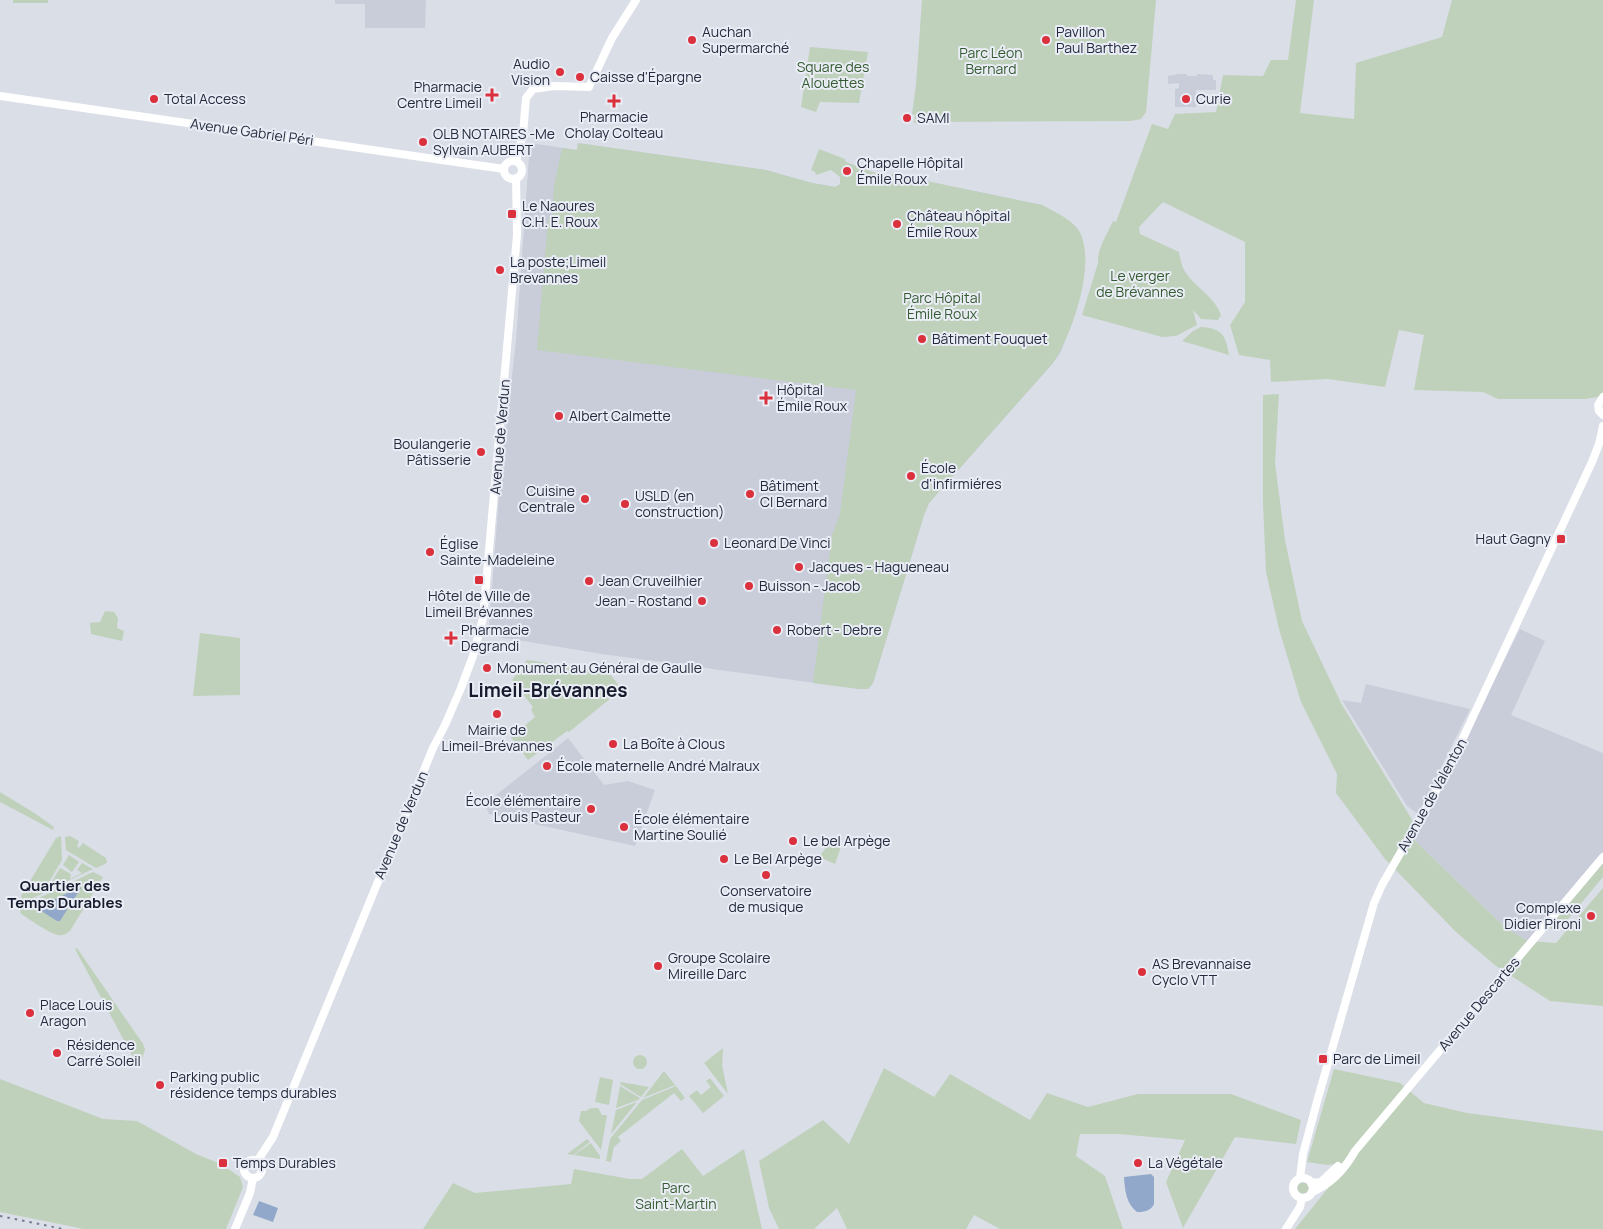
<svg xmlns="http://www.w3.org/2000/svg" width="1603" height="1229" viewBox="0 0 1603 1229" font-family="Manrope,sans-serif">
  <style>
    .built { fill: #c8cdd9 }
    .green { fill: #bfd1bb }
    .water { fill: #91a8cb }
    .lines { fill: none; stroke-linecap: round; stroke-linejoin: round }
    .secondary { stroke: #fff; stroke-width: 8 }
    .rail { stroke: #737c92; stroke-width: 2; stroke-dasharray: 2.5 5; stroke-linecap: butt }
    .poi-dot { fill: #da313d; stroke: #eaedf5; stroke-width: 2 }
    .labels { text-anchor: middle; stroke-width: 4; stroke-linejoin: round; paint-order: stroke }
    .poi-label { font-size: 14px; fill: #232b3e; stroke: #eaedf5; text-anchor: start }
    .park-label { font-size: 14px; fill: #345b30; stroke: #eaedf5 }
    .street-label { font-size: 14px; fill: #232b3e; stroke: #eaedf5 }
    .neighbourhood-label { font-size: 15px; font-weight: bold; fill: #161c2e; stroke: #eaedf5 }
    .district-label { font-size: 19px; font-weight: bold; fill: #161c2e; stroke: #eaedf5 }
  </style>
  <rect width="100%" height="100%" fill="#dadee7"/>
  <!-- built -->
  <path class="built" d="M335 0H426L425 28H365V4H335Z
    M1179 74H1187V76H1197V74L1213 75V80H1216V90H1196V107H1175V89L1179 88V83L1168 84V76Z
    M530 143 577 150 578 143 766 170 812 183 835 187 840 184V177L846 162 872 172 891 176 892 174 1042 205 1062 216 1076 227 1081 234 1084 249 1085 269 1077 308 1061 352 1053 363 929 503 924 515 873 683 868 689H859L602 654 486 635 489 627 500 482 516 341Z
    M1520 629 1545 641 1511 715 1603 753V852L1528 941 1507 929 1414 840Z
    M1366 684 1470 709 1418 814 1407 806 1342 700 1361 703Z
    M568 738 604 785 628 781 655 790 635 846 489 814 485 804Z"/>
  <!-- green -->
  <path class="green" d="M13 0H48V3H13Z
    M922 0H1156L1146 112 1141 119 1131 121 925 122 924 124 914 123 915 115 912 114 916 85Z
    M1296 0H1314L1300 113 1354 119 1356 63 1442 37 1452 0H1603V396L1585 399H1498L1483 392 1414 390 1424 335 1399 330 1385 387 1328 379 1271 382 1270 360 1239 355 1230 325 1245 302V242L1163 202 1139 227 1140 234 1179 252C1180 257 1181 263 1183 268 1192 286 1214 295 1221 315L1218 320 1201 319 1193 310 1197 325 1176 336 1162 337 1082 315 1098 263C1097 249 1107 235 1113 221L1116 222 1152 124 1168 129 1175 114 1216 112 1223 75 1263 76 1271 60H1288Z
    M810 47 868 52 859 103 820 102 816 112 801 107Z
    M578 143 766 170 812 183 835 187 840 184V177L831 170 816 175 815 172 811 170 819 149 845 159 846 162 872 172 891 176 892 174 1042 205C1055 212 1076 221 1081 235 1095 267 1072 335 1053 363L929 503 924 515 873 683 868 689H859L813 683 832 535 840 514 856 390 537 350 548 220 552 216 554 186 562 148 577 150Z
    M1201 327C1222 328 1226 336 1229 355L1182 341 1193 331Z
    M1279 394 1275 463 1285 540 1302 621 1342 705 1419 831 1414 840 1507 929 1528 941 1556 943 1603 888V1006L1550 1001 1496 966 1456 932 1385 859 1336 793 1337 774 1301 702 1279 629 1266 572 1263 503V395Z
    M105 611 114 612 118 618 117 628 124 631 122 641 91 634 90 623 100 622Z
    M200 633 240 638V695L193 696Z
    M527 660 604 671 609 673 621 688 616 694 569 732 567 731 528 760 511 737 535 717 531 710 533 707 512 680Z
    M0 792 36 814 54 827 53 830 0 802Z
    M61 836 62 860 42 894 24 902 21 896 56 838Z
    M70 836 79 841 77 846 79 848 83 843 106 858 107 863 96 868 66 850 65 837Z
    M833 841 842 844 835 864 819 857 828 845Z
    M69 855 79 862 72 872 63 865Z
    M82 863 93 869 46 891 60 868 71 874 70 879 82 873 77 870Z
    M1603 863V877L1559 930 1554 931 1549 927Z
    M93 872 103 877 70 931C66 934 63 936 58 935 48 933 31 920 21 914L20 910 22 906Z
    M77 948 143 1044 145 1049 141 1063 135 1061 75 949Z
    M723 1048 722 1065 728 1094 704 1063Z
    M633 1062a7 7 0 1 1 14 0a7 7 0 1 1-14 0Z
    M884 1068 934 1097 950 1074 1030 1120 1047 1093 1088 1107 1138 1094H1231L1301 1120 1296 1144 1235 1137 1183 1228 1166 1182 1185 1140 1118 1134H1080L1076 1156 1105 1176 1123 1229H1000L974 1215 966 1229H847L837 1208 814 1229H779L769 1208 759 1161 823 1120 849 1144Z
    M1334 1069 1400 1083 1424 1103 1467 1113 1603 1131V1229H1295L1329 1187 1336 1164 1327 1165 1307 1162Z
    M664 1071 675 1085 643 1098Z
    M600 1077 613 1080 609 1105 595 1102Z
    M710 1078 724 1096 703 1113 689 1096 697 1090 701 1095 711 1087 706 1081Z
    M0 1079 103 1119 137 1121 196 1154 221 1164 240 1177 243 1187 226 1229H84L0 1212Z
    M621 1082 649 1087 641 1097 620 1084Z
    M620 1086 640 1098 638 1100 616 1108Z
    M676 1086 685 1098 681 1101 674 1093 618 1137 621 1141 614 1147 611 1162 606 1161 610 1139 642 1100Z
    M637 1102 611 1134 616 1110Z
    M591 1108H598L602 1115H607L601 1150 579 1121 581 1111H586Z
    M587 1139 590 1142 573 1155 567 1154Z
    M591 1143 600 1156V1159L574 1155Z
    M682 1149 703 1176 744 1149 762 1229H423L453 1183 475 1193 571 1184 574 1169 630 1179H642Z
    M1297.5 1188a5.5 5.5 0 1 1 11 0a5.5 5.5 0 1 1-11 0Z"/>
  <!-- water -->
  <path class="water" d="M80 887 81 888 60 921H57L38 909 43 905Z
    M1151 1174 1154 1177V1204C1151 1211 1144 1212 1137 1212 1126 1203 1125 1191 1124 1177Z
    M259 1201 278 1208 273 1222 253 1215Z"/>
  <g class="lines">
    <!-- secondary -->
    <path class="secondary" d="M0 96 504 169
      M504 170a9 9 0 1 1 18 0a9 9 0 1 1-18 0Z
      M516 161 523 134 526 98 530 93 533 89 554 86 589 87 612 38 636 0
      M1603 397 1598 405 1599 411 1603 415
      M244 1169a9 9 0 1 1 18 0a9 9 0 1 1-18 0Z
      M258 1160 273 1137 433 748 445 725 461 688 473 656 483 618 517 235 516 178
      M1293 1188a10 10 0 1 1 20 0a10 10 0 1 1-20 0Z
      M1300 1178 1303 1154 1318 1098 1374 903 1382 885 1449 768 1592 462 1599 444 1603 426
      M1311 1183 1321 1182 1338 1166
      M1312 1192C1331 1184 1345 1169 1355 1151L1603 857
      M235 1229 250 1193 253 1178
      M1286 1229 1300 1207 1302 1198"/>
    <!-- rail -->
    <path class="rail" d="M0 1216 63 1229"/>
  </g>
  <!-- markers -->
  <g class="poi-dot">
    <circle cx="692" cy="40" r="5"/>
    <circle cx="1046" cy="40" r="5"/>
    <circle cx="560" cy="72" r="5"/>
    <circle cx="580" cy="77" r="5"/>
    <path d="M489.5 87.5h5v5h5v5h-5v5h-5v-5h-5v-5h5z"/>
    <circle cx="154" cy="99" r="5"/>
    <circle cx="1186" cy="99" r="5"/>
    <path d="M611.5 93.5h5v5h5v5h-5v5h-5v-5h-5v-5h5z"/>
    <circle cx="907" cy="118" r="5"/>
    <circle cx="423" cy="142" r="5"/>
    <circle cx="847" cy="171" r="5"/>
    <rect x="507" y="209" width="10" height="10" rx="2.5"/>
    <circle cx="897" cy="224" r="5"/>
    <circle cx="500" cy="270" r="5"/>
    <circle cx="922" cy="339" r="5"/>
    <path d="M763.5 390.5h5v5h5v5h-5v5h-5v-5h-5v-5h5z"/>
    <circle cx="559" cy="416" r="5"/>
    <circle cx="481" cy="452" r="5"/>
    <circle cx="911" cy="476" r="5"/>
    <circle cx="750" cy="494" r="5"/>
    <circle cx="585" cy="499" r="5"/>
    <circle cx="625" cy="504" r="5"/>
    <rect x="1556" y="534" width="10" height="10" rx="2.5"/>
    <circle cx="714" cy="543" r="5"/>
    <circle cx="430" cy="552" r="5"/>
    <circle cx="799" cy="567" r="5"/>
    <rect x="474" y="575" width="10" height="10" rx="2.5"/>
    <circle cx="589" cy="581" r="5"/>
    <circle cx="749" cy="586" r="5"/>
    <circle cx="702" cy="601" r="5"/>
    <circle cx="777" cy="630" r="5"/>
    <path d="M448.5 630.5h5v5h5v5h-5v5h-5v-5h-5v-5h5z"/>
    <circle cx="487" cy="668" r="5"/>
    <circle cx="497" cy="714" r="5"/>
    <circle cx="613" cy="744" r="5"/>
    <circle cx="547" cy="766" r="5"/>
    <circle cx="591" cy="809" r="5"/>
    <circle cx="624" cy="827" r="5"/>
    <circle cx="793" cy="841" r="5"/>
    <circle cx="724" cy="859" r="5"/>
    <circle cx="766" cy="875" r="5"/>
    <circle cx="1591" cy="916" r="5"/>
    <circle cx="658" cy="966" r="5"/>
    <circle cx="1142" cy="972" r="5"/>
    <circle cx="30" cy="1013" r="5"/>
    <circle cx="57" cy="1053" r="5"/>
    <rect x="1318" y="1054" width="10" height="10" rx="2.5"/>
    <circle cx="160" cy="1085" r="5"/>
    <rect x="218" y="1158" width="10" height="10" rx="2.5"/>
    <circle cx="1138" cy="1163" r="5"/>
  </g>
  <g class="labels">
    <!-- poi labels -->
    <g class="poi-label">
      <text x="702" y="37">Auchan<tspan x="702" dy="16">Supermarché</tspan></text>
      <text x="1056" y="37">Pavillon<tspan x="1056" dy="16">Paul Barthez</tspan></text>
      <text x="550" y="69" text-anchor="end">Audio<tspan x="550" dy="16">Vision</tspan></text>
      <text x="590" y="82">Caisse d'Épargne</text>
      <text x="482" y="92" text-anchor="end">Pharmacie<tspan x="482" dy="16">Centre Limeil</tspan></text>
      <text x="164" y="104">Total Access</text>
      <text x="1196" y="104">Curie</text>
      <text x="614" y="122" text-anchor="middle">Pharmacie<tspan x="614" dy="16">Cholay Colteau</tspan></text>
      <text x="917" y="123">SAMI</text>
      <text x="433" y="139">OLB NOTAIRES -Me<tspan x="433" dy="16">Sylvain AUBERT</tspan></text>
      <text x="857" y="168">Chapelle Hôpital<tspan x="857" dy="16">Émile Roux</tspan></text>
      <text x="522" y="211">Le Naoures<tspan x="522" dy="16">C.H. E. Roux</tspan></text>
      <text x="907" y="221">Château hôpital<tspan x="907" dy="16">Émile Roux</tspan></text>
      <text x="510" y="267">La poste;Limeil<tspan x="510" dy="16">Brevannes</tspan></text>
      <text x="932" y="344">Bâtiment Fouquet</text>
      <text x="777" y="395">Hôpital<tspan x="777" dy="16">Émile Roux</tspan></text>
      <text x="569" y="421">Albert Calmette</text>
      <text x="471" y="449" text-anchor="end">Boulangerie<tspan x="471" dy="16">Pâtisserie</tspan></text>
      <text x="921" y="473">École<tspan x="921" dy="16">d'infirmiéres</tspan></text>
      <text x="760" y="491">Bâtiment<tspan x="760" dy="16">Cl Bernard</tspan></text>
      <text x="575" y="496" text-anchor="end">Cuisine<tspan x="575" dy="16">Centrale</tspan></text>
      <text x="635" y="501">USLD (en<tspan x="635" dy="16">construction)</tspan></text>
      <text x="1551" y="544" text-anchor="end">Haut Gagny</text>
      <text x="724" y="548">Leonard De Vinci</text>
      <text x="440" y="549">Église<tspan x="440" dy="16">Sainte-Madeleine</tspan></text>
      <text x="809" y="572">Jacques - Hagueneau</text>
      <text x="599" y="586">Jean Cruveilhier</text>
      <text x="759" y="591">Buisson - Jacob</text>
      <text x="479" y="601" text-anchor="middle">Hôtel de Ville de<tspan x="479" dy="16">Limeil Brévannes</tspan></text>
      <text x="692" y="606" text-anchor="end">Jean - Rostand</text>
      <text x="461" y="635">Pharmacie<tspan x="461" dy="16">Degrandi</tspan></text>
      <text x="787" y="635">Robert - Debre</text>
      <text x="497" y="673">Monument au Général de Gaulle</text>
      <text x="497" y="735" text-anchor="middle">Mairie de<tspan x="497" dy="16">Limeil-Brévannes</tspan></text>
      <text x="623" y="749">La Boîte à Clous</text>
      <text x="557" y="771">École maternelle André Malraux</text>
      <text x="581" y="806" text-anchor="end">École élémentaire<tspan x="581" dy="16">Louis Pasteur</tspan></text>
      <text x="634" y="824">École élémentaire<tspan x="634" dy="16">Martine Soulié</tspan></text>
      <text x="803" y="846">Le bel Arpège</text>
      <text x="734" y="864">Le Bel Arpège</text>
      <text x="766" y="896" text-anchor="middle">Conservatoire<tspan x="766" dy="16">de musique</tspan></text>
      <text x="1581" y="913" text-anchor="end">Complexe<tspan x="1581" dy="16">Didier Pironi</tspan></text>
      <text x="668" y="963">Groupe Scolaire<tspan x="668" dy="16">Mireille Darc</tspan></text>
      <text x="1152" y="969">AS Brevannaise<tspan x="1152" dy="16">Cyclo VTT</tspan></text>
      <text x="40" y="1010">Place Louis<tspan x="40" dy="16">Aragon</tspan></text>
      <text x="67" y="1050">Résidence<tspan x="67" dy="16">Carré Soleil</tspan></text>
      <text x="1333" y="1064">Parc de Limeil</text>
      <text x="170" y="1082">Parking public<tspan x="170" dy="16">résidence temps durables</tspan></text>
      <text x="233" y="1168">Temps Durables</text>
      <text x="1148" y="1168">La Végétale</text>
    </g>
    <!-- park labels -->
    <g class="park-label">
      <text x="991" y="58">Parc Léon<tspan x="991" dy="16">Bernard</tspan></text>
      <text x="833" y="72">Square des<tspan x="833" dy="16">Alouettes</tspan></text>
      <text x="1140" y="281">Le verger<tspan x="1140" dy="16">de Brévannes</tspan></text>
      <text x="942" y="303">Parc Hôpital<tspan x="942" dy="16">Émile Roux</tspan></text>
      <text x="676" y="1193">Parc<tspan x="676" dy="16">Saint-Martin</tspan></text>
    </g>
    <!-- street labels -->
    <g class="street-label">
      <text transform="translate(252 132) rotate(8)" y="5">Avenue Gabriel Péri</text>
      <text transform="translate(500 437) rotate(-85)" y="5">Avenue de Verdun</text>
      <text transform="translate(1432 795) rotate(-61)" y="5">Avenue de Valenton</text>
      <text transform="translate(401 825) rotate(-67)" y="5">Avenue de Verdun</text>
      <text transform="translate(1479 1004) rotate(-50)" y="5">Avenue Descartes</text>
    </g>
    <!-- neighbourhood labels -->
    <g class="neighbourhood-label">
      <text x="65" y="891">Quartier des<tspan x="65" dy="17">Temps Durables</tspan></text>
    </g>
    <!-- district labels -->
    <g class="district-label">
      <text x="548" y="697">Limeil-Brévannes</text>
    </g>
  </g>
</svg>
